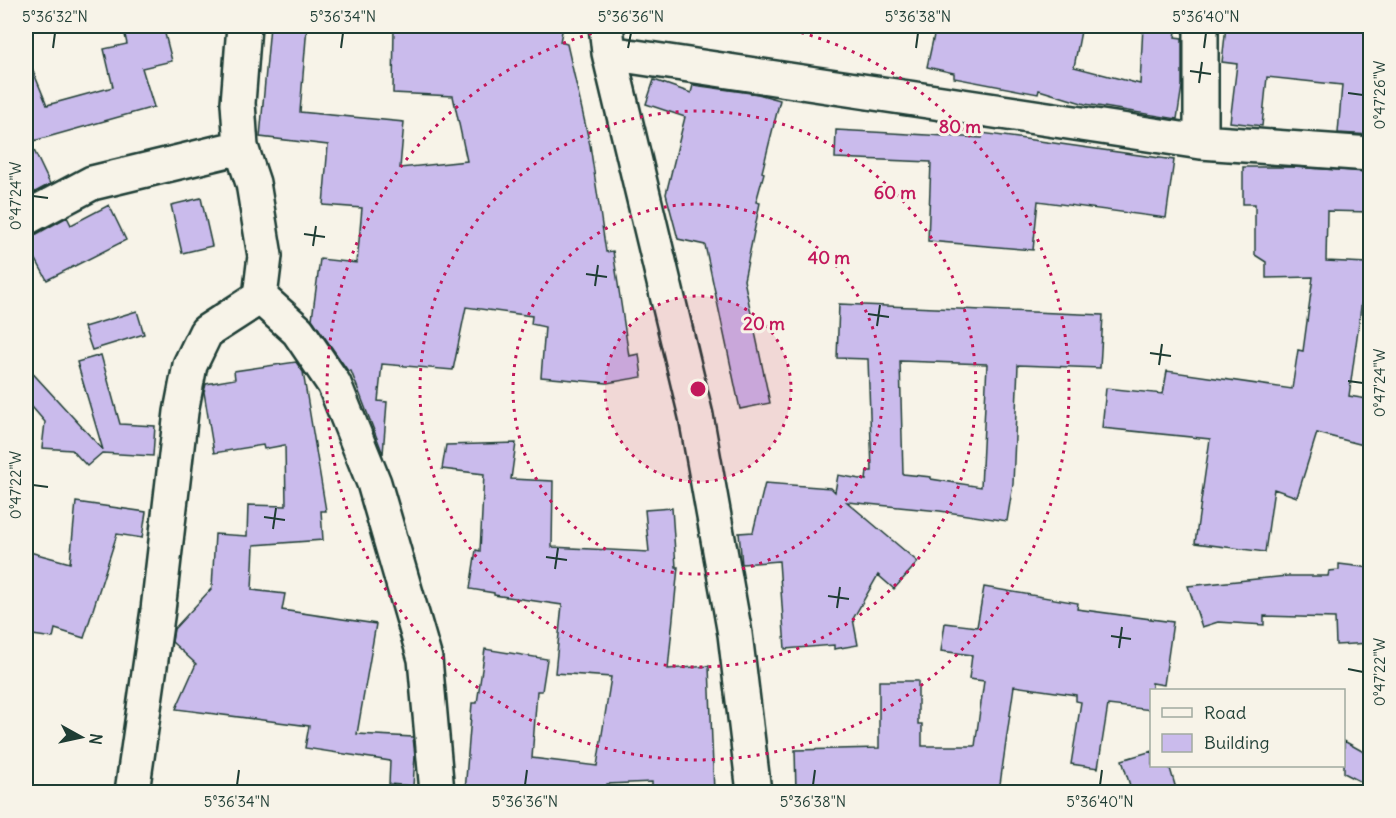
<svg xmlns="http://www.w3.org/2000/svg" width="1396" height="818" viewBox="0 0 1396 818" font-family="Delius,sans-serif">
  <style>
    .building { fill: #cabbec; stroke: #1f3d34; stroke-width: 1.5; fill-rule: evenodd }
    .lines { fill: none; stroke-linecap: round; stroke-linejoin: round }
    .minor-casing { stroke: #1f3d34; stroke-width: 38 }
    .minor { stroke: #f7f3e8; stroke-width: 33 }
    .ticks { fill: none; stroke: #1f3d34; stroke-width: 2 }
    .ring { fill: none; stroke: #c2185b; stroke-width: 3; stroke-dasharray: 3 6 }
    .centre { fill: #c2185b; stroke: #f7f3e8; stroke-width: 3 }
    .ring-label { font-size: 18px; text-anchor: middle; font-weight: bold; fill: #c2185b; stroke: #f7f3e8; stroke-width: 6; stroke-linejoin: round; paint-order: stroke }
    .neatline { fill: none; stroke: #1f3d34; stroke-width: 2 }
    .ticks-label { font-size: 15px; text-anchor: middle; fill: #1f3d34 }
  </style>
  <rect width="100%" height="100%" fill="#f7f3e8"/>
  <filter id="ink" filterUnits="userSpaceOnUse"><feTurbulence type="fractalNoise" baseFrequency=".0167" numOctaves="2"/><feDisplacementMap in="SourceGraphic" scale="12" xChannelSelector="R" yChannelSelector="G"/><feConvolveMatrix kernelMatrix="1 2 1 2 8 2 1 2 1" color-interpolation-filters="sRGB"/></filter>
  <g filter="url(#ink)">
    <!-- building -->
    <path class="building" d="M123 26H163L172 61 142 68 154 107 30 142 50 184 26 197V54L47 105 113 87 104 49 127 44Z
      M270 26H307L300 112 404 122 400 168 467 161 453 96 393 93 394 26H563L560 42 567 44 590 145 606 252 613 251 629 356 639 354 642 377 607 383 541 377 545 327 531 324 532 316 466 307 453 370 382 364 378 401 387 402 383 454 351 371H348L312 319 320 259 357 263 362 208 323 205 328 145 260 137Z
      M936 26H1082L1074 67 1140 84 1143 26H1177L1175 37 1182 38V86L1177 119 1085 104 1039 90 1038 94 954 78V73L927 67Z
      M1226 26H1371V135L1338 133 1342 85 1267 77 1262 126 1230 122 1237 64 1222 62Z
      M654 80 691 93 693 85 758 94 780 100 762 172 764 173 756 202 760 203 744 280 770 403 740 409 705 245 678 239 666 194 685 117 646 104Z
      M836 130 982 138V133L1174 160 1166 218 1038 201 1033 250 928 241 931 162 835 158Z
      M1243 167H1293L1371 172V212L1327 211 1326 261 1367 263 1349 396 1368 399 1367 404 1371 405V447L1317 433 1297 497 1274 489 1265 552 1195 543 1210 439 1102 428 1106 388 1163 394 1167 371 1292 389 1298 350 1303 351 1313 277 1266 278V262L1255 255V204H1243Z
      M201 198 212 246 182 253 171 205Z
      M109 205 126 240 47 280 26 241V237L35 235 67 217 71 225Z
      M839 304 1103 315 1100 368 1018 365 1013 484 1007 521 940 511 847 502 918 562 894 589 878 575 853 619 858 645 834 649V645L785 649 779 561 742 564 739 533 753 532 765 483 831 488 835 492 838 475 866 480 867 471H872L868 359 837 358ZM900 361 987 364 981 487 931 479V477L903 474Z
      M137 311 144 334 92 350 84 327Z
      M101 355 120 424 155 426 153 456 102 453 87 466 72 450 42 448 45 422 26 400V366L103 450 77 362Z
      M296 362 303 372 326 511H321L323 540 254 545 252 590 285 594 282 610 376 624 357 734 413 737 415 756 413 786 389 784 390 761 305 748 309 726 176 709 196 664 172 642 174 629 212 588 215 534 247 536 248 505 286 506 285 445 264 449 263 445 214 453 204 392 206 384 235 379 234 371Z
      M516 443 511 479 553 481 552 547 649 552 645 510 672 508 676 567H678L668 669 709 666 714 792H652V782L607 784 606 792H465L472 703H477L485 649 547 659 542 691H537L532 758 597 766 611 677 555 673 562 605 494 595V593L470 589 476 550 480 551 484 474 442 469 446 445Z
      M76 502 146 512 142 538 117 534 84 638 55 629 53 638 26 634V551L70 563Z
      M1339 564 1371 568V643L1336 645 1335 618 1264 616V625L1218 622 1202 627 1188 586 1287 576H1328L1329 571 1339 570Z
      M984 587 1078 603 1077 609 1173 622 1164 685 1152 683V710L1108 705 1098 768 1071 764 1081 702 1076 701V695L1014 686 999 791 796 792 795 750 879 748V681H918V724H922V746H975L984 681 969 679 972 655 941 651 945 623 977 627Z
      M1344 741 1371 756V787L1344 773Z
      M1152 751V765H1169L1177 792H1132L1122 760Z"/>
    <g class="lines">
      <!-- minor casing -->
      <g class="minor-casing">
        <path id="minor" d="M606 26 609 53 696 416 735 634 754 792
          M1201 26V142
          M609 53 1201 142 1370 154
          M26 218 92 183 241 147
          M260 297 298 331 334 384 374 483 425 659 437 792
          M132 792 158 610 181 412 190 365 206 332 260 297 265 256 253 183 241 147 238 103 244 26"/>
      </g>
      <!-- minor -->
      <use href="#minor" class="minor"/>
    </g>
  </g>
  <!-- ticks -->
  <path class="ticks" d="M53 48 55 33M341 48 343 33M628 48 631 33M916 48 918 33M1204 48 1206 33M1190 71 1211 74M1199 83 1202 62M1348 93 1363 95M33 196 48 198M304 234 325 237M313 246 316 226M586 274 607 277M595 286 598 265M868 314 889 317M877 326 880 305M1150 353 1171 356M1159 365 1162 344M1348 381 1363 383M33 485 48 487M264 517 285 520M273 529 276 508M546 557 567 560M555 569 558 548M828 596 849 599M837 608 840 587M1111 636 1131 639M1119 648 1122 627M1348 669 1363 672M237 785 239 770M525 785 527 770M813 785 815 770M1100 785 1102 770"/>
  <!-- distance rings -->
  <circle cx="698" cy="389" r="93" fill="#c2185b" fill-opacity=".12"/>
  <g class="ring">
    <circle cx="698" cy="389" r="93"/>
    <circle cx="698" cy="389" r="185"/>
    <circle cx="698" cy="389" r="278"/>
    <path d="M775 26A371 371 0 1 1 621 26"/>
  </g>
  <circle cx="698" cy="389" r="9" class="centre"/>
  <g class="ring-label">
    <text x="960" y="133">80 m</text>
    <text x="895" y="199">60 m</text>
    <text x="829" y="264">40 m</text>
    <text x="764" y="330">20 m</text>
  </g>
  <!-- margin -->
  <rect width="1396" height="818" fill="none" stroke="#f7f3e8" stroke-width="66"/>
  <!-- legend -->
  <rect x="1150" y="689" width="195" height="78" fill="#f7f3e8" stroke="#a1aaa0" stroke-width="1.5"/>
  <rect x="1162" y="708" width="30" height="9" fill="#f7f3e8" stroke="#a1aaa0" stroke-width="1.5"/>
  <text x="1204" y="719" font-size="18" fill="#1f3d34">Road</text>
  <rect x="1162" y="734" width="30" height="18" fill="#cabbec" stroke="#a1aaa0" stroke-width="1.5"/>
  <text x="1204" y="749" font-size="18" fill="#1f3d34">Building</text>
  <!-- north arrow -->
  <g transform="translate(81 737) rotate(98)" stroke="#f7f3e8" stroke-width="4.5" paint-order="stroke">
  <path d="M0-4.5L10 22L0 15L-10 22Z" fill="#1f3d34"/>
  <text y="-9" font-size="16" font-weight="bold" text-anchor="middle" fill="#1f3d34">N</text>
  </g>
  <rect x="33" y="33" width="1330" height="752" class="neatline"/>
  <g class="ticks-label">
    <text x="55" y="22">5°36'32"N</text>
    <text x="343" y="22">5°36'34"N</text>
    <text x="631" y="22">5°36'36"N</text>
    <text x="918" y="22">5°36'38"N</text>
    <text x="1206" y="22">5°36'40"N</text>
    <text transform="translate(1380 95) rotate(-90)" y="5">0°47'26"W</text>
    <text transform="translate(16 196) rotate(-90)" y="5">0°47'24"W</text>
    <text transform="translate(1380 383) rotate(-90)" y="5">0°47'24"W</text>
    <text transform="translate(16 485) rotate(-90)" y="5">0°47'22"W</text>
    <text transform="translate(1380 672) rotate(-90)" y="5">0°47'22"W</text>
    <text x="237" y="807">5°36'34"N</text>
    <text x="525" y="807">5°36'36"N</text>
    <text x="813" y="807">5°36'38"N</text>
    <text x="1100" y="807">5°36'40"N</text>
  </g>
</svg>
